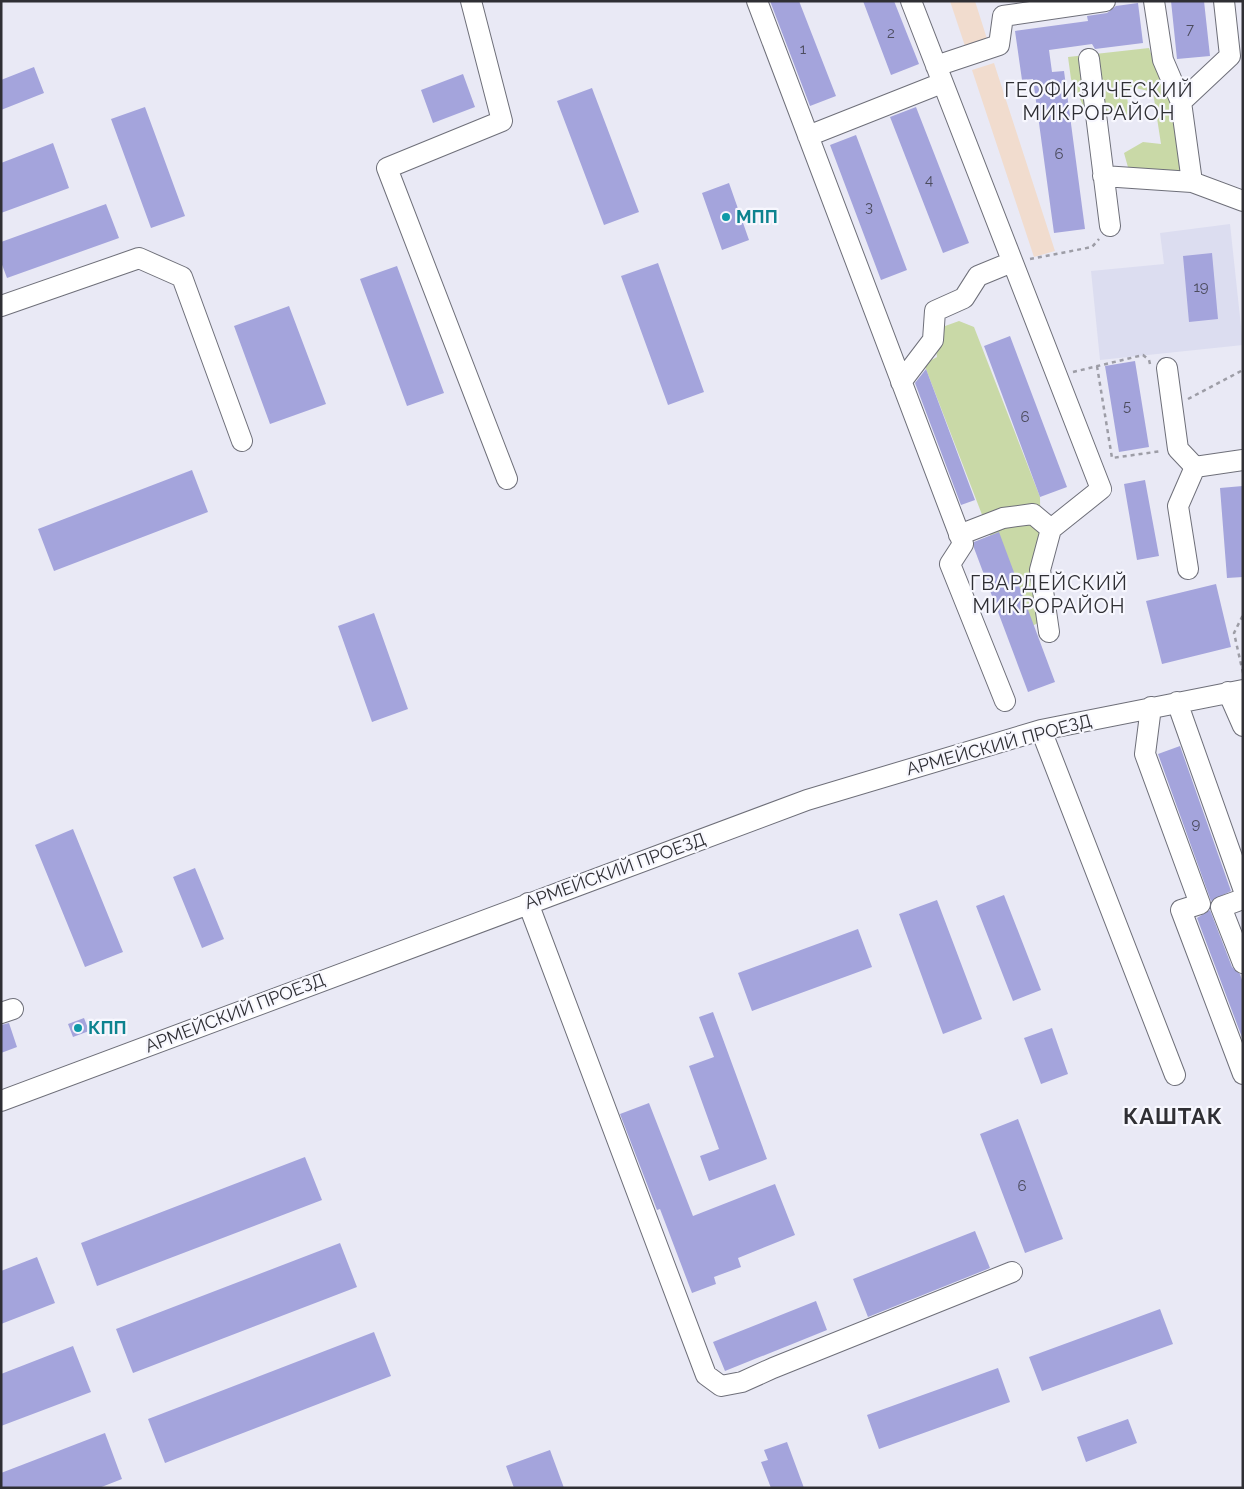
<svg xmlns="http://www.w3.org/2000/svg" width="1244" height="1489" viewBox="0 0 1244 1489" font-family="Raleway,sans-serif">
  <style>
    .built { fill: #dcddf0 }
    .industrial { fill: #f1dcce }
    .green { fill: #c9d9a7 }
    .building { fill: #a4a4dc }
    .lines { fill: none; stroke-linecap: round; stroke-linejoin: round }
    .minor-casing { stroke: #6e6f79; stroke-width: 22 }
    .path { stroke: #9d9da6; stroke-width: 2.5; stroke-dasharray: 4 4; stroke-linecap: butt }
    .minor { stroke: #fff; stroke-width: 20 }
    .culture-dot { fill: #0f9aa8; stroke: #f7f7fe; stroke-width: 2 }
    .labels { text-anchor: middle; stroke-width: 4.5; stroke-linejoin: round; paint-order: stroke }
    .number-label { font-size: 15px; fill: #4c4c5e }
    .culture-label { font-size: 18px; font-weight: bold; fill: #0d838f; stroke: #f7f7fe; text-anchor: start }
    .street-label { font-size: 18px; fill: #2f2f34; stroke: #f7f7fe }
    .quarter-label { font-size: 20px; letter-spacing: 1px; fill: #2f2f34; stroke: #f7f7fe }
    .district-label { font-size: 22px; font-weight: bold; letter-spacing: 1px; fill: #2f2f34; stroke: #f7f7fe }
  </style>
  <rect width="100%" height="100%" fill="#e9e9f5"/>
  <!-- built -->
  <path class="built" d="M1230 224 1243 345 1100 360 1091 271 1164 264 1160 233Z"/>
  <!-- industrial -->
  <path class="industrial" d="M950 1H975L988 42 966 49Z
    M994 63 1055 251 1034 257 972 70Z"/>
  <!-- green -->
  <path class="green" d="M1149 48 1159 75 1181 102 1192 182 1131 178 1124 153 1143 142 1161 144 1153 92 1126 86 1129 115 1085 110 1071 79 1068 57Z
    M959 321 974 327 1040 497 1042 621 1026 629 924 364 937 357 934 330Z"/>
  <!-- building -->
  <path class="building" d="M770 1H799L836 96 810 106Z
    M863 1H894L919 64 891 75Z
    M1171 1H1204L1210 56 1177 59Z
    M1138 3 1143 43 1095 49 1092 44 1049 50 1052 72 1064 71 1085 229 1054 233 1033 79 1022 80 1015 31 1088 21 1087 16 1107 13 1116 6Z
    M34 67 44 93 1 110V80Z
    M463 74 475 107 433 123 421 90Z
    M592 88 639 212 604 225 557 101Z
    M145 107 185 216 151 228 111 119Z
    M916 107 969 243 943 253 890 117Z
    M856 135 907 270 881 280 830 145Z
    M53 143 69 188 1 213V163Z
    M729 183 749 240 722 250 702 193Z
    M106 204 119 238 7 278 1 262V242Z
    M1212 253 1218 319 1189 322 1183 256Z
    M658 263 704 392 668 405 621 276Z
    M397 266 444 393 407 406 360 279Z
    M289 306 326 404 270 424 234 326Z
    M1010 336 1067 487 1040 497 984 346Z
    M1135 361 1149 447 1119 452 1105 366Z
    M926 369 975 500 961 505 915 383Z
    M192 470 208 512 54 571 38 529Z
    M1145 480 1159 556 1137 560 1124 484Z
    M1243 486V577L1227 578 1220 488Z
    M999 532 1055 682 1028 692 974 548V542Z
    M1216 584 1231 647 1162 664 1146 601Z
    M374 613 408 709 372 722 338 626Z
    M1180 746 1231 891 1211 901 1158 754Z
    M73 829 123 952 85 967 35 845Z
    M195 868 224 939 202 948 173 877Z
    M1004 895 1041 990 1013 1001 976 906Z
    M937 900 982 1019 943 1034 899 914Z
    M1210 910 1232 967 1240 974 1243 983V1040L1197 918Z
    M858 929 872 967 752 1011 738 973Z
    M713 1012 767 1159 709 1181 700 1156 719 1149 689 1066 714 1057 699 1017Z
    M84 1018 89 1031 73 1037 68 1024Z
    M9 1023 17 1047 1 1053V1025Z
    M1052 1028 1068 1074 1041 1084 1024 1038Z
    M649 1103 693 1216 775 1184 795 1235 738 1258 741 1267 714 1277 716 1284 692 1293 660 1209 657 1210 620 1114Z
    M1018 1119 1063 1239 1025 1253 980 1134Z
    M305 1157 322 1200 97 1286 81 1243Z
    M975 1231 990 1268 868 1317 853 1279Z
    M340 1243 357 1287 133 1373 116 1329Z
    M37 1257 55 1303 1 1324V1271Z
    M816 1301 827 1330 725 1371 713 1342Z
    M1160 1309 1173 1344 1042 1391 1029 1357Z
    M374 1332 391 1376 165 1463 148 1419Z
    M73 1346 91 1392 1 1426V1374Z
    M998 1368 1010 1402 879 1449 867 1415Z
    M1128 1419 1137 1443 1086 1462 1077 1437Z
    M105 1433 122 1479 99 1488H1V1473Z
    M787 1442 804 1488H771L761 1462 768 1460 764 1450Z
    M550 1450 564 1488H514L506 1466Z"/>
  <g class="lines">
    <!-- minor casing -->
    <g class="minor-casing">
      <path id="minor" d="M471 1 502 121 387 168 507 479
        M757 1 963 544 950 564 1005 701
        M911 1 1101 489 1051 529 1040 570 1049 632
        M1154 1 1163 60 1181 102 1192 182
        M1089 59 1110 226
        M936 66 999 45 1003 16 1105 1
        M1181 102 1230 56 1224 1
        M808 136 942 83
        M1103 176 1192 182 1243 201
        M1 306 139 258 182 277 242 441
        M1167 368 1178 449 1195 467
        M901 382 933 340 935 311 964 298 978 276 1012 262
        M1195 467 1243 460
        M959 535 1003 518 1033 514 1051 529
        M1188 569 1178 506 1195 467
        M1228 692 1243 726
        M1177 702 1243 888
        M1151 707 1145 754 1200 904 1181 910 1243 1074
        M1041 730 1175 1075
        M1243 899 1221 907 1243 963
        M528 903 706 1375 721 1386 742 1382 773 1368 1012 1272
        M1 1013 13 1009
        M1 1101 807 800 1041 730 1243 690"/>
    </g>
    <!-- path -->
    <path class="path" d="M1030 259 1092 247 1099 239
      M1097 366 1112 458 1162 451
      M1073 372 1143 355 1149 360 1150 364
      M1188 399 1243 370
      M1243 673 1234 633 1243 615"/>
    <!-- minor -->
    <use href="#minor" class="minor"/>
  </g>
  <!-- markers -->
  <g class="culture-dot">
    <circle cx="726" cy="217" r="5"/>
    <circle cx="78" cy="1028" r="5"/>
  </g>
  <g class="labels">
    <!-- number labels -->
    <g class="number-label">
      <text x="1190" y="34">7</text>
      <text x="891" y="38">2</text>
      <text x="803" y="54">1</text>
      <text x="1059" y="159">6</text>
      <text x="929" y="185">4</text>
      <text x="869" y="212">3</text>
      <text x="1201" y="292">19</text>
      <text x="1127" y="411">5</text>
      <text x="1025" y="422">6</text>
      <text x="1196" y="829">9</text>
      <text x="1022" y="1191">6</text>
    </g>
    <!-- culture labels -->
    <g class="culture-label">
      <text x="736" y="223">МПП</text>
      <text x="88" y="1034">КПП</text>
    </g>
    <!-- street labels -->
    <g class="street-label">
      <text transform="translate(999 745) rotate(-15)" y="6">АРМЕЙСКИЙ ПРОЕЗД</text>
      <text transform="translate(615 871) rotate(-20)" y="6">АРМЕЙСКИЙ ПРОЕЗД</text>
      <text transform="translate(235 1013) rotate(-21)" y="6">АРМЕЙСКИЙ ПРОЕЗД</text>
    </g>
    <!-- quarter labels -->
    <g class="quarter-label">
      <text x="1099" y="97">ГЕОФИЗИЧЕСКИЙ<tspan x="1099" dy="23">МИКРОРАЙОН</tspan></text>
      <text x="1049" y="590">ГВАРДЕЙСКИЙ<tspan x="1049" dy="23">МИКРОРАЙОН</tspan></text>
    </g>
    <!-- district labels -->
    <g class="district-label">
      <text x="1173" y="1124">КАШТАК</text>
    </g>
  </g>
  <!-- border -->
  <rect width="1244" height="1489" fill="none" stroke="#2f2f34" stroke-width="5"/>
</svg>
